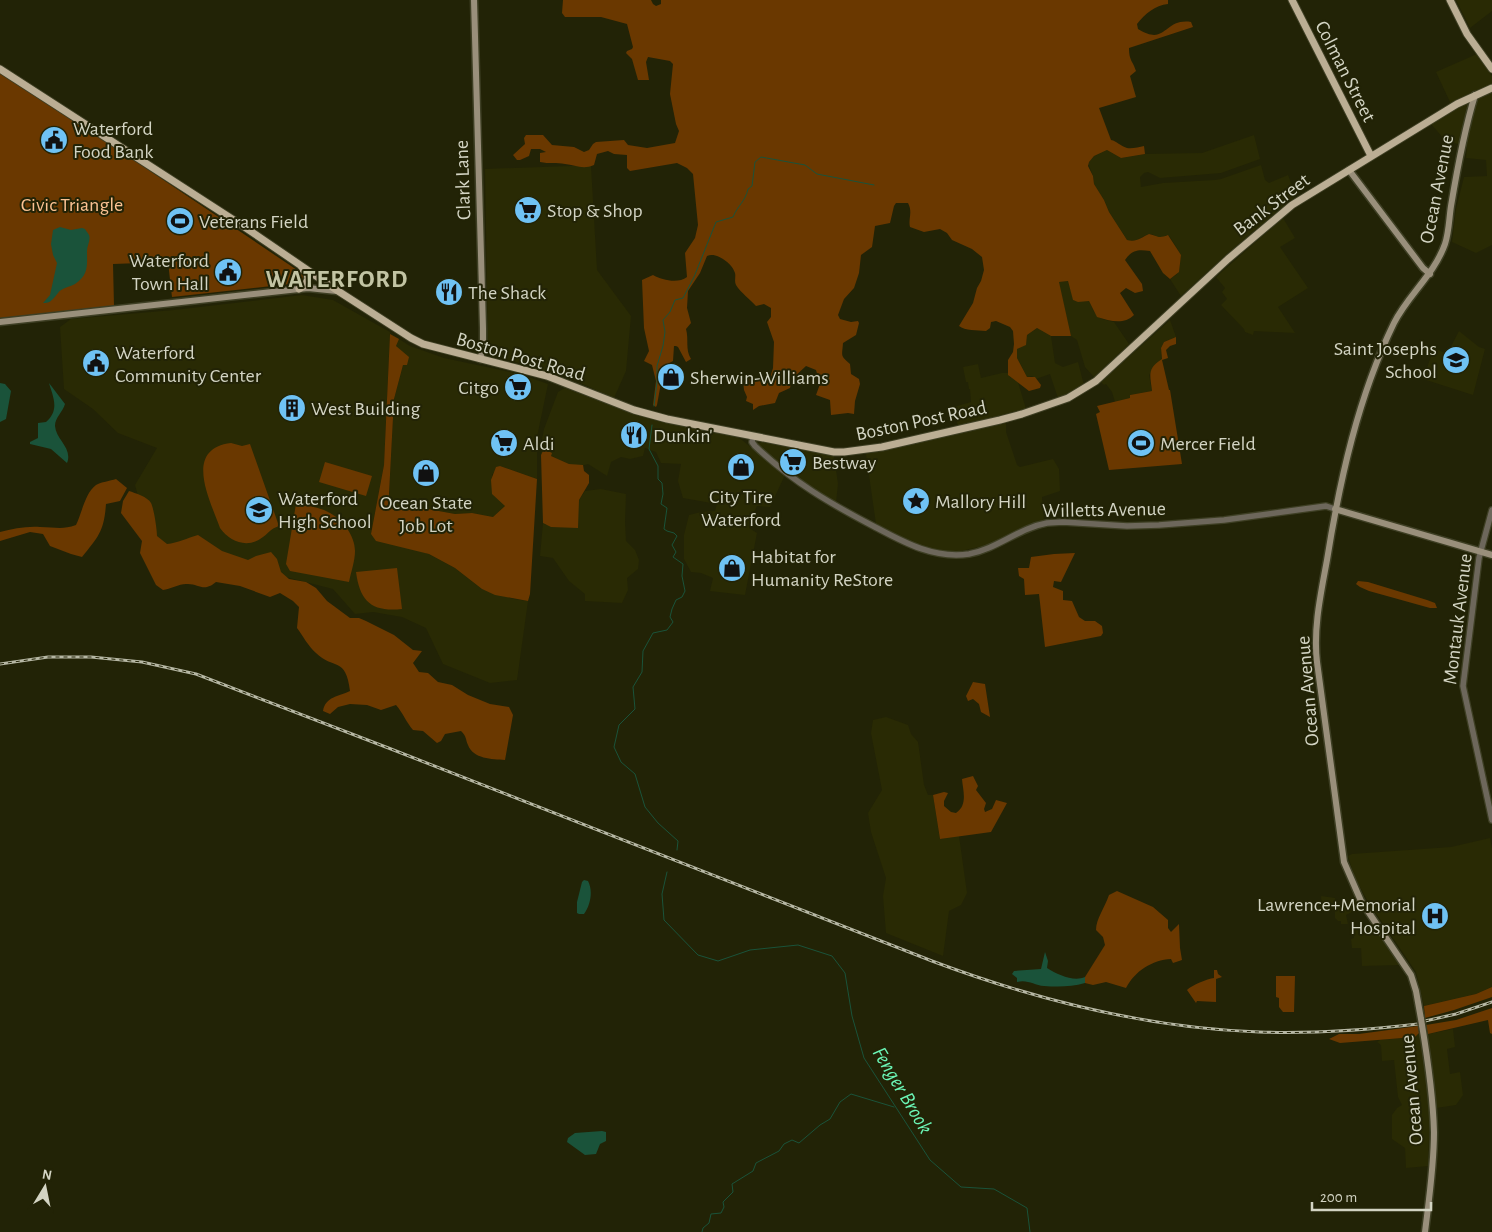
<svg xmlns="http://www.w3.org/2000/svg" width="1492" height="1232" viewBox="0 0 1492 1232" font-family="'Alegreya Sans',sans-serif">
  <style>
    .built { fill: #292a04 }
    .green { fill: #6a3800 }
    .water { fill: #1a533a }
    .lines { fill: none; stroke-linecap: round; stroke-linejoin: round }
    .stream { stroke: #1a533a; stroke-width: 1 }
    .tertiary-casing { stroke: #3e3f24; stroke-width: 8 }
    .secondary-casing { stroke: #3e3f24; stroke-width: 9 }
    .primary-casing { stroke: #3e3f24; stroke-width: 9 }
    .tertiary { stroke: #6d675b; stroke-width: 5.5 }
    .secondary { stroke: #998f7b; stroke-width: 6 }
    .primary { stroke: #bbae94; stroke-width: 7 }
    .rail-casing { stroke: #b6b7a4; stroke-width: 3 }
    .rail { stroke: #222306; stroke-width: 1; stroke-dasharray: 4; stroke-linecap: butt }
    .secondary-bridge-casing { stroke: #3e3f24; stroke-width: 9; stroke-linecap: butt }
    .secondary-bridge { stroke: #998f7b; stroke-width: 6 }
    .labels { text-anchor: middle; stroke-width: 4; stroke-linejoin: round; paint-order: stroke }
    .street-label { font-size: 20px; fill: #d3d4c3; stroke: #222306 }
    .poi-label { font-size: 20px; fill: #d3d4c3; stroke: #222306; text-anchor: start }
    .park-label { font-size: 20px; fill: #fcc293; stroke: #222306 }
    .water-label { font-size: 21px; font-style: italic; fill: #6bf5b6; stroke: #222306 }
    .district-label { font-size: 25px; font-weight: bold; letter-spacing: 1px; fill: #c2c4a3; stroke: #222306 }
  </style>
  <rect width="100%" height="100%" fill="#222306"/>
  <!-- built -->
  <path class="built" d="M1456 0H1492V11L1470 28Z
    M1477 54 1492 76V245L1476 253 1452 242 1456 209 1464 177 1487 176 1486 160 1466 158 1467 147 1445 140 1431 124 1447 115 1450 102 1436 72Z
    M1254 135 1260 159 1221 173 1160 178 1148 172 1144 173 1140 177 1141 187 1163 183 1215 180 1221 179 1261 165 1265 180 1269 183 1288 175 1296 196 1230 251 1181 296 1170 279 1177 274 1179 270 1181 255 1170 237 1167 235 1162 238H1157L1152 234 1146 235 1137 240 1129 241 1127 240 1109 212 1104 200 1094 184 1093 176 1088 163 1094 156 1107 150 1121 158 1145 154 1202 153Z
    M570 166H591L597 270 631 316 626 371 614 398 567 377 488 354 485 169Z
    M1283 218 1295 238 1280 247 1308 288 1278 307 1295 333 1254 331 1253 335 1245 332 1244 329 1221 305 1227 299 1222 292 1225 288 1216 277Z
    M1068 281 1074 301H1089L1094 312 1102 319 1114 322 1129 344 1094 377 1085 367 1077 340 1071 336 1059 285V282Z
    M302 295 333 300 390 332 384 465 371 534 429 554 455 568 482 589 514 599 528 601 517 680 490 683 443 664 426 628 402 617 373 612 355 614 333 589 151 543 135 485 157 448 118 433 93 409 64 389 60 327 71 319 174 310Z
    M1170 320 1176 337 1164 342 1161 348 1162 360 1149 375 1152 391 1130 395V398L1115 402 1112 392 1106 384 1104 385 1101 382Z
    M1037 328 1051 336 1055 363 1063 367 1078 362 1084 385 1068 394 1058 398 1050 374 1036 379 1032 376 1027 377 1017 358V349L1026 343 1027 335Z
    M1459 331 1479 347 1485 349 1473 395 1423 379 1434 348 1447 354Z
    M399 339 410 346 444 358 520 374 548 384 537 437V479L500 466 492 475 505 506 493 517 472 513 455 514 417 507 390 506 389 494 394 399 403 365H407L396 346Z
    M978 364 981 378 1002 373H1008L1010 377 1016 380 1018 382 1026 409 958 427 954 407 971 402 970 389H969L968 382H966L963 367Z
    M565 388 633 414 671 424 737 437 742 440 785 475 770 507 757 506 753 515 749 528 757 533 745 595 710 591 713 578 701 573 691 572 684 559V535L689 515 701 512 715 511 717 504 683 498 678 481 681 464 661 463 656 452 645 448 643 456 630 459 621 457 611 462 607 476 588 464 581 466 569 464 551 456 542 453 541 455 542 439 544 429 558 392Z
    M1006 423V432L1017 465 1020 467 1053 459 1059 469 1060 491 1042 497 1044 521 1030 524 994 542 979 547 956 552H947L924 548 876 524 866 454Z
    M762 442 834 456 838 484 836 503 813 490 784 468 758 445V443Z
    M601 489 626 494 625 522 626 541 635 550 639 560 638 569 627 578 628 590 622 603 585 601V594L569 581 553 558 540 556 543 523 546 525 579 500 585 491Z
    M886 717 908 725 911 734 918 742 924 785 928 795H933L940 839 959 836 967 893 961 905 949 911 943 956 886 933 883 896 886 878 871 832 868 813 882 790 871 733 873 720Z
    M1490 838 1492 848V987L1476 994 1424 1006 1416 972 1367 900 1354 876 1348 856 1352 854 1451 847Z
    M1321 896 1335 898 1336 903 1358 901 1361 907 1346 915 1348 924H1341V921H1338L1335 918V908H1322Z
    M1370 923 1397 960 1400 965 1362 966 1361 948H1352L1351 939 1354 938V930L1363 928Z
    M1453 1029 1455 1047 1447 1049 1450 1074 1460 1072 1463 1095 1456 1105 1430 1109 1428 1166 1406 1168 1405 1148 1392 1139V1115L1397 1108 1402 1105 1398 1097 1394 1060 1382 1061 1381 1045 1377 1042 1380 1040 1414 1037 1419 1033 1427 1031 1428 1034Z"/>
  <!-- green -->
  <path class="green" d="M563 0H651L653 4 656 6 661 4V0H1168V4C1155 5 1145 14 1137 24L1138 29C1167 47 1163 18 1191 22L1193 27 1129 48C1129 61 1133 61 1136 71L1130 76 1136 97 1099 108 1111 140C1117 141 1120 146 1127 148 1132 149 1139 147 1144 146L1145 154 1121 158 1107 150 1094 156 1089 162 1088 166 1093 176 1094 184 1104 200 1109 212 1127 240C1136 243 1142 237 1149 234 1158 236 1158 239 1168 235L1181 255 1179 272 1170 279 1163 273 1150 251C1138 249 1132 250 1125 260L1142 284 1143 291 1135 293 1126 288 1120 293 1134 315C1124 325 1110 321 1097 317L1089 301 1078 302 1073 300 1068 281 1059 282 1071 336H1051L1037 328 1027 335 1026 345 1017 349V358L1027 377H1035L1041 385 1040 388 1029 391 1008 375V360L1013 352 1014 344 1013 331 1010 327 996 321 991 322 990 328 986 331C977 330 965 331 959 326L973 303 977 288 981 281 984 270 982 257 972 249 952 240 947 233 940 229 924 232 910 227C908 219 913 212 908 203H896L894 206 890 223 875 226 872 247 861 255 859 273 854 288 844 299 838 315 840 319 851 322 858 321 859 323 856 335 843 343C842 357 840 355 850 364L851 374 859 379 860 384 855 401 854 414 848 413 831 415 830 400 816 395 820 384 816 370 806 366 792 379 790 388 779 393 775 403 759 406 753 410V404L746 401 747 397 744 390 743 380 746 378 769 381 773 368 774 342 767 322 771 317V308L764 304 756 306C750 299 741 293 736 285 734 281 736 277 735 273 733 264 716 251 707 256L700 273 688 291 687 308 691 323 686 329C689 340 685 349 691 359L686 362 678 347 676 346H674L673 361 664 366 657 405 656 407 653 405 656 381 652 365 644 361 649 351 644 328 642 280 653 275C662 280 678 284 687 277L685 253 695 238 698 225 693 174 687 168 677 163 630 171 627 168V155L614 154 608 151 597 154 594 165C583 170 575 165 565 164 557 162 549 164 540 162V153L546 152 540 149H531L529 156 520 160H517L513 155 525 144 524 138 526 135H543L552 145 574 147 584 152 589 150 593 144 596 142 624 140 628 145 647 148 675 143 679 131 676 124 670 94 673 64 670 61 648 57 646 62 649 80H638L632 59 626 53 627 51 632 49 633 47 627 24 601 17H565L562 13Z
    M0 70 300 272 303 275 302 281 299 283 172 297 168 262 113 264 114 306 0 318Z
    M390 334 399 339 396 346 409 357 407 365H403L394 399 389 494 390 506 417 507 455 514 472 513 493 517 505 506 492 494 491 480 496 467 500 466 537 479 530 594 528 601 495 595 482 589 455 568 429 554 376 541 371 534 384 465Z
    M1176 337V344L1170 346 1166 350 1168 358 1162 360 1169 390H1170L1182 464 1109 470 1096 414 1100 412 1097 406 1130 398V395L1152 391C1150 374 1147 369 1162 359L1161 348 1164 342Z
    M231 443 242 446 250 444 279 526C270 529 270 532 263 537 248 549 230 542 220 528 211 502 182 449 231 443Z
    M546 450 552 453 551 456 569 464 583 465 584 471 589 475V483L579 500 578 528 551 527 543 523 541 455 543 451Z
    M325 462 372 476 366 496 319 482Z
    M116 479 127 488 120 501 106 504C104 531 99 536 82 557L71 554 50 546 43 534 30 532 0 541V532C13 529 26 526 40 527 55 527 62 530 76 525 82 513 85 493 96 485 101 482 110 481 116 479Z
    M129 491C135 493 148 497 151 503 154 509 157 530 157 536L167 544C178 543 187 538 198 535L222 551 248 560 256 556 271 552 277 559 281 572 289 579 306 582 316 588 327 601 350 618H359L366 621 394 635 413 650 422 651 413 663 419 672 428 673 438 682 452 685 468 695 490 704 509 707 513 715 505 760C492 759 473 759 468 745 465 738 467 737 461 731L445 734 441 741 437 743 423 731 413 730C406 722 403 713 396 705L381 710 367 705 350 704 338 707 330 714 323 711C326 696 338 697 350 691 346 656 333 670 316 653 308 646 303 636 297 628L299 607 293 601 280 593 270 597 240 586 216 582C203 593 199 583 186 584 179 584 170 589 163 590L156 585 140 553 142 541 121 513 123 501Z
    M296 504C307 506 320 507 330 513 343 520 355 536 355 551 355 561 351 572 349 582L290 571 286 564Z
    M1075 553 1061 582 1054 581 1053 587 1063 591V600L1072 601 1079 617 1085 621H1095L1102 626 1103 633 1101 636 1045 647 1039 594 1025 595 1024 579 1019 576 1018 568H1029L1031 557 1054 554Z
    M397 568 402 609C372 612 360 602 356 572Z
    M1358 581 1368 582 1427 600 1435 603 1437 608H1430L1369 591 1360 587 1356 584Z
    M973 682 985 684 990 717 981 712 979 704 973 699 968 701 966 696Z
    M973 776 978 786 976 790 986 803 984 809 985 812 992 809 996 800 1007 803 991 832 940 839 933 795 944 792 948 793 944 801V806L951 812 956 813C968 805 963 791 962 779Z
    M1117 891 1153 907 1168 920V928L1171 932 1179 924 1180 948 1182 960 1173 963 1171 959C1152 960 1135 971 1126 988L1106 982 1093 985 1085 983V977L1105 945 1103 937 1096 930C1096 919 1105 907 1109 895Z
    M1214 970H1217L1218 974 1222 977 1216 979V1002L1197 1001 1196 1003 1187 990C1192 985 1207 979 1214 978Z
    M1276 976H1295L1294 1012H1283L1279 1007V998L1276 997Z
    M1492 987V997L1454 1010 1425 1018 1424 1006 1476 994Z
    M1492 1008V1034L1490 1033 1488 1020 1428 1034 1426 1025 1456 1020Z
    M1418 1026 1419 1033 1415 1037 1340 1043 1329 1039 1339 1034H1359Z"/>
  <!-- water -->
  <path class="water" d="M60 227 71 230 82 228 85 229C86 231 88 233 89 235 91 240 87 246 87 251 87 265 89 275 75 284 70 287 61 288 58 293 54 298 50 304 43 303L50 295 57 263 53 255 51 244 53 230Z
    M0 383 5 384 11 391 6 419 0 422Z
    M49 383 65 404C63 412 55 417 55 426 56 440 73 448 67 463L51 449 30 444V442L38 438V423L46 422C60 410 53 397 49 383Z
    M584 880 588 881C593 890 591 905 584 914H579L577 913V902L582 882Z
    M1045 952 1048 961 1047 968C1058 975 1074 982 1085 977V983C1071 987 1058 987 1044 986 1034 985 1027 979 1017 982V978L1012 974 1014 971 1041 969Z
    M602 1131 606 1132V1141L600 1144 596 1154 585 1155 567 1142 568 1138 575 1133Z"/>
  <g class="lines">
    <!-- stream -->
    <path class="stream" d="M654 406 657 382V366L663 346 665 332 663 320 670 312 675 300 683 298 694 277 716 222 733 217C738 205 745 202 748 189L752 186 755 162 761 157 805 165 817 174 874 185
      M652 425 649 449 658 466V479L662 483 663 494 661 504 667 508 664 529 667 531 674 533 677 536 672 545 676 552 673 557 683 564 682 576 685 591 682 597 676 600 672 609 670 617 673 622 667 630 653 633 643 651 642 672 633 687 635 709 619 725 614 747 621 762 635 774 645 807 658 823 678 841 677 850
      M667 872 662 894 664 920 698 955 718 961 750 950 798 945 832 956 845 973 852 1016 864 1058 930 1160 961 1187 994 1189 1027 1208 1030 1232
      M702 1232 703 1228 709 1223 711 1214 721 1213 724 1207 723 1202 733 1192 732 1184 753 1171 756 1163 779 1151 784 1144 792 1140 799 1143 820 1125 830 1119 840 1102 851 1094 894 1107"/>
    <!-- tertiary casing -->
    <g class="tertiary-casing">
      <path id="tertiary" d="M753 437 752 442 755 446C793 482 829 503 875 527 905 543 934 559 969 554 997 549 1019 528 1047 523L1063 522 1127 526 1159 525 1224 520 1326 506 1335 509
        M1492 510 1479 558 1463 686 1492 820"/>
    </g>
    <!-- secondary casing -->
    <g class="secondary-casing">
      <path id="secondary" d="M474 0 483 328V349L480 359
        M1349 170 1423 268 1430 274
        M0 322 308 288 337 291
        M1335 509 1492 555
        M1421 1019 1416 991 1411 975 1361 901 1344 862 1317 662C1313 628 1321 593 1327 560 1340 479 1358 397 1394 323 1408 295 1434 275 1445 244 1449 232 1449 219 1451 206 1457 170 1464 131 1475 95
        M1422 1025C1428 1061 1433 1096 1434 1132 1434 1166 1429 1199 1425 1232"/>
    </g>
    <!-- primary casing -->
    <g class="primary-casing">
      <path id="primary" d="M1292 0 1371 156
        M1450 0 1467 34 1492 69
        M0 69 246 228 338 291 411 338 423 344 547 376 634 410 667 419 834 452H844L882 447 1000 420 1022 414 1068 398 1096 381 1228 259 1292 205 1457 104 1492 88
        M299 289 305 285 308 279 307 273 302 269"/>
    </g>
    <!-- tertiary -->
    <use href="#tertiary" class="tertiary"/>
    <!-- secondary -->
    <use href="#secondary" class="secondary"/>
    <!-- primary -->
    <use href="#primary" class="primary"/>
    <!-- rail casing -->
    <g class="rail-casing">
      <path id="rail" d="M0 664 48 657H91L142 662 196 674 391 749 932 961C1036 1000 1147 1028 1259 1032 1312 1034 1366 1030 1418 1024
        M1425 1021 1456 1014 1492 1002"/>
    </g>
    <!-- rail -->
    <use href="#rail" class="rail"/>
    <!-- secondary-bridge casing -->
    <g class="secondary-bridge-casing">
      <path id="secondary-bridge" d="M1421 1019 1422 1025"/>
    </g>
    <!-- secondary-bridge -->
    <use href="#secondary-bridge" class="secondary-bridge"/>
  </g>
  <!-- icons -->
  <defs>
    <g id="civic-disc" transform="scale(1.4375)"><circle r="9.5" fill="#6fc2f4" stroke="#222306"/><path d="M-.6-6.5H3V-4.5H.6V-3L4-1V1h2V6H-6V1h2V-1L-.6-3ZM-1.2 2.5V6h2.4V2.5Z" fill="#111"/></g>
    <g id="supermarket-disc" transform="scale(1.4375)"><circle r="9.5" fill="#6fc2f4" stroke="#222306"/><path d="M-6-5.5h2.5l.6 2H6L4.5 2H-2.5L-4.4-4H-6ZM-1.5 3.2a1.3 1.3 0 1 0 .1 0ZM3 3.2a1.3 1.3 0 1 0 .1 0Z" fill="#111"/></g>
    <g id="stadium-disc" transform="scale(1.4375)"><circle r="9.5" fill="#6fc2f4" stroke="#222306"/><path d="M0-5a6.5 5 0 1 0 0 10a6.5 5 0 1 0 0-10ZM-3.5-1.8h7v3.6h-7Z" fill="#111"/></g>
    <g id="restaurant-disc" transform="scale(1.4375)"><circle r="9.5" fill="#6fc2f4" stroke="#222306"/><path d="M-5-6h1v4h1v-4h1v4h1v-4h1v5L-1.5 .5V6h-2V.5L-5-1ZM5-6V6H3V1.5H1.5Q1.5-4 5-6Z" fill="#111"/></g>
    <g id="school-disc" transform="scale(1.4375)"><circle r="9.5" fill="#6fc2f4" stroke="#222306"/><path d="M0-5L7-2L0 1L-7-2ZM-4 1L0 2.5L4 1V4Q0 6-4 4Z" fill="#111"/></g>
    <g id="shop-disc" transform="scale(1.4375)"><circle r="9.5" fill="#6fc2f4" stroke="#222306"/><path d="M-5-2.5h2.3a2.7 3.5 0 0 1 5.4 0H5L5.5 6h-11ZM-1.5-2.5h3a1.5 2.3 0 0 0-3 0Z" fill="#111"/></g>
    <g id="building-disc" transform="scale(1.4375)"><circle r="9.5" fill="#6fc2f4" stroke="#222306"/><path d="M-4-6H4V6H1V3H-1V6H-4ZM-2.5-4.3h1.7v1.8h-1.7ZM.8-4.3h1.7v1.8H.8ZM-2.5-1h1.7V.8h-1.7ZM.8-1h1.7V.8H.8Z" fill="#111"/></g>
    <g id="sight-disc" transform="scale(1.4375)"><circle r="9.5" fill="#6fc2f4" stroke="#222306"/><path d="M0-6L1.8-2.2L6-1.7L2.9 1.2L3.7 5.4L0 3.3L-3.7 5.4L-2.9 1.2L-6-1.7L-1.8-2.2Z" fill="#111"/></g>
    <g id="hospital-disc" transform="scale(1.4375)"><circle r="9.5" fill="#6fc2f4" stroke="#222306"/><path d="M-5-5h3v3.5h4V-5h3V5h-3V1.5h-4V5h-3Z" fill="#111"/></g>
  </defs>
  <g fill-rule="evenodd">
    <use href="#civic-disc" x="54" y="140"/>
    <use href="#supermarket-disc" x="528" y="210"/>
    <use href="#stadium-disc" x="180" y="221"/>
    <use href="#civic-disc" x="228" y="272"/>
    <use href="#restaurant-disc" x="449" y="292"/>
    <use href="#school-disc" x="1456" y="360"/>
    <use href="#civic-disc" x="96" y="363"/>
    <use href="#shop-disc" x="671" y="377"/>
    <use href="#supermarket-disc" x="518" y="387"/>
    <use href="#building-disc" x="292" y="408"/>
    <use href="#restaurant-disc" x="634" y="435"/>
    <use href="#supermarket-disc" x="504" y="443"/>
    <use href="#stadium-disc" x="1141" y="443"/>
    <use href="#supermarket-disc" x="793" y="462"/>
    <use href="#shop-disc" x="741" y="467"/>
    <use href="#shop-disc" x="426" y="473"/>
    <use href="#sight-disc" x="916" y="501"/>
    <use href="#school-disc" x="259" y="510"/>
    <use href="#shop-disc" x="732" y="568"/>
    <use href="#hospital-disc" x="1435" y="916"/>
  </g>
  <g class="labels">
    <!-- street labels -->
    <g class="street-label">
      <text transform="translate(1346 71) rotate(63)" y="7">Colman Street</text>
      <text transform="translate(462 180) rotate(-92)" y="7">Clark Lane</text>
      <text transform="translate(1436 189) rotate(-79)" y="7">Ocean Avenue</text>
      <text transform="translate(1271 204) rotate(-37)" y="7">Bank Street</text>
      <text transform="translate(521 356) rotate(16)" y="7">Boston Post Road</text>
      <text transform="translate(921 420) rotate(-12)" y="7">Boston Post Road</text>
      <text transform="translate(1104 509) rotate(-1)" y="7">Willetts Avenue</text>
      <text transform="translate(1457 619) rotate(-83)" y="7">Montauk Avenue</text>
      <text transform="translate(1307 691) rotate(-95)" y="7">Ocean Avenue</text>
      <text transform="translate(1411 1090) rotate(-95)" y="7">Ocean Avenue</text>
    </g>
    <!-- poi labels -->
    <g class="poi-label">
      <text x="73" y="135">Waterford<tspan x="73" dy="23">Food Bank</tspan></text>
      <text x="547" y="217">Stop &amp; Shop</text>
      <text x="199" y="228">Veterans Field</text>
      <text x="209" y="267" text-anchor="end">Waterford<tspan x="209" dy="23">Town Hall</tspan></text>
      <text x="468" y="299">The Shack</text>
      <text x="1437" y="355" text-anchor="end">Saint Josephs<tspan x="1437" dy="23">School</tspan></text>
      <text x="115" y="359">Waterford<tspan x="115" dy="23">Community Center</tspan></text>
      <text x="690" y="384">Sherwin-Williams</text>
      <text x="499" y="394" text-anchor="end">Citgo</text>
      <text x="311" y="415">West Building</text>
      <text x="653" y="442">Dunkin'</text>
      <text x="523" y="450">Aldi</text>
      <text x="1160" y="450">Mercer Field</text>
      <text x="812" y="469">Bestway</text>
      <text x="741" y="503" text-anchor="middle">City Tire<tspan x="741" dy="23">Waterford</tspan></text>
      <text x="278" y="505">Waterford<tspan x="278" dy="23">High School</tspan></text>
      <text x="935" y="508">Mallory Hill</text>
      <text x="426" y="509" text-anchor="middle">Ocean State<tspan x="426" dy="23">Job Lot</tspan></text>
      <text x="751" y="563">Habitat for<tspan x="751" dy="23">Humanity ReStore</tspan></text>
      <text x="1416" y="911" text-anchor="end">Lawrence+Memorial<tspan x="1416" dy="23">Hospital</tspan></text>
    </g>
    <!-- park labels -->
    <g class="park-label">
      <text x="72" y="211">Civic Triangle</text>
    </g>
    <!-- water labels -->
    <g class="water-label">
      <text transform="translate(903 1090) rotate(59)" y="7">Fenger Brook</text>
    </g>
    <!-- district labels -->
    <g class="district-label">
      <text x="337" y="287">WATERFORD</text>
    </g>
  </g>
  <!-- north arrow -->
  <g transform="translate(45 1187) rotate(10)" stroke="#222306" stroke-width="4" paint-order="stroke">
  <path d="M0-4L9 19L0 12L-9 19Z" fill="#d3d4c3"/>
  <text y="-8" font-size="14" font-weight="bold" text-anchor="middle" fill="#d3d4c3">N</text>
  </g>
  <!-- scale -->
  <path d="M1312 1202v8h119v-8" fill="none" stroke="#d3d4c3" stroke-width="2.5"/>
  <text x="1320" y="1202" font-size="15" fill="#d3d4c3" stroke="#222306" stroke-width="4" paint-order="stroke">200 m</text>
</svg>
